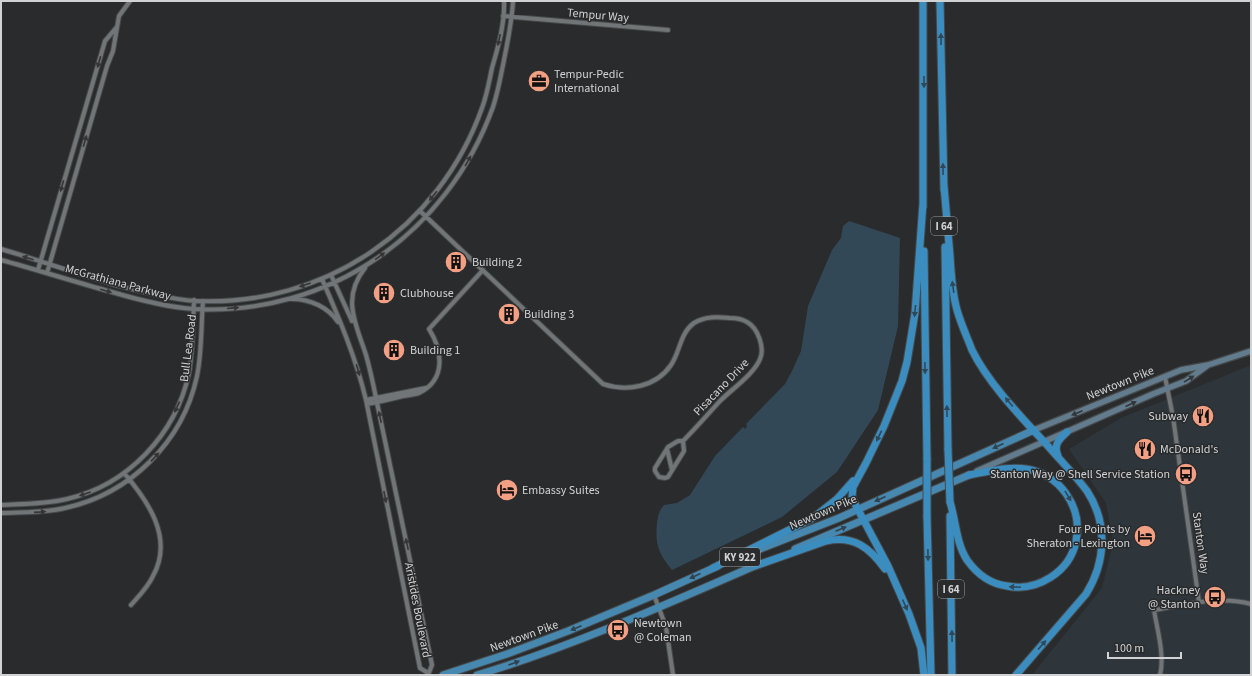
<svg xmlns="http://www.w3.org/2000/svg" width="1252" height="676" viewBox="0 0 1252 676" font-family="'Source Sans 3',sans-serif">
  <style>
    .built { fill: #2e363b }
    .green { fill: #334857 }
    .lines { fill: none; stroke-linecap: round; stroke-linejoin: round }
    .minor-casing { stroke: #46494a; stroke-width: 6 }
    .secondary-casing { stroke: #46494a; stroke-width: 8 }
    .trunk-casing { stroke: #46494a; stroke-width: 9 }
    .motorway-casing { stroke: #46494a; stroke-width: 9 }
    .minor { stroke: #727577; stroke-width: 4 }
    .secondary { stroke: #627c8d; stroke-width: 5.5 }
    .trunk { stroke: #4788b0; stroke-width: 7 }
    .motorway { stroke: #3c8dbf; stroke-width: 7 }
    .motorway-bridge-casing { stroke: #46494a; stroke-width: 9; stroke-linecap: butt }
    .motorway-bridge { stroke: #3c8dbf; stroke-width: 7 }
    .oneway { fill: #2f4859 }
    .oneway2 { fill: #343638 }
    .oneway3 { fill: #32373b }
    .oneway4 { fill: #30424e }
    .labels { text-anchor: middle; stroke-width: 3; stroke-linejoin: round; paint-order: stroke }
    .shield { fill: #292b2d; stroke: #9ea0a1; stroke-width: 1 }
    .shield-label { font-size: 11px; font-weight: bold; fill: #d0d2d3 }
    .street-label { font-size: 12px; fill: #d0d2d3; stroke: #292b2d }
    .poi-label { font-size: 12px; fill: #d0d2d3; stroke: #292b2d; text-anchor: start }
  </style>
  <rect width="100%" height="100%" fill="#292b2d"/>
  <!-- built -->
  <path class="built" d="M1251 365V675H1032L1102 588 1113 542 1106 503 1069 449 1121 418Z"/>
  <!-- green -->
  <path class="green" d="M849 221 900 238 898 326 878 410 837 472 782 517 672 570C658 553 655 544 657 523 658 516 659 510 664 505L677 503 690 495 715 456 743 427 745 429 747 426 746 424 785 384 792 371 801 351 808 306 832 250 841 238 843 226Z"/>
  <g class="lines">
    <!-- minor casing -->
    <g class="minor-casing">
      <path id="minor" d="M503 16 668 30
        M420 211 603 384C627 392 656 387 671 365 680 352 680 333 694 323 705 316 718 317 730 318 735 318 742 319 747 322 758 328 765 348 760 359 754 374 732 389 720 401 708 414 696 428 683 441
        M1 249C38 260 75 273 112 284 140 291 167 299 196 301 324 307 439 229 482 108 487 95 489 82 492 68 498 47 505 24 504 1
        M1 260C38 270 75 282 112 292 139 300 165 307 194 309 329 316 447 234 493 107 498 92 501 75 504 60 508 40 512 21 513 1
        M365 268C341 298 356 324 366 355 370 369 373 383 376 398L432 665 428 675
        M38 270 105 41 116 28
        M47 273 107 66 113 51 119 16 130 1
        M331 275 352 321
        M322 279C339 318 356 358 366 400L420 668 428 673
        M292 299C310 299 328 307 338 322
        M1165 377 1173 417 1199 602
        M366 400 426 388
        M367 404C379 402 391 399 403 396 408 395 414 395 419 393 446 380 443 351 429 329L483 270
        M678 441H683L684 451 668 477 665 478 659 477 655 471V468L668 447Z
        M667 449 672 470
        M124 473C148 501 174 538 153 576 148 587 139 596 131 605
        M1 505C23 504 46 504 67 499 128 485 176 434 189 373 193 349 193 324 194 300
        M1 513C22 512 44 513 65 508 130 494 183 442 197 376 202 352 201 326 203 301
        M654 595 666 627 673 675
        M1160 675C1165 656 1157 629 1154 610 1185 605 1220 595 1251 604"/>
    </g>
    <!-- secondary casing -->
    <g class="secondary-casing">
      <path id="secondary" d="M1034 430 1181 370 1208 365 1251 351
        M977 471 1153 394 1186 381 1208 365"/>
    </g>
    <!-- trunk casing -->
    <g class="trunk-casing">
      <path id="trunk" d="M795 549 969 475
        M742 556 839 518 1034 430
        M443 675 507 654 568 631 654 595 718 566
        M477 675C574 646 667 604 759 564"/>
    </g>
    <!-- motorway casing -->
    <g class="motorway-casing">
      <path id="motorway" d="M923 1V207
        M940 1 944 190
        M944 186C946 209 948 233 950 256 951 274 952 292 957 310 961 324 967 337 972 350 988 383 1022 418 1047 445 1060 460 1075 475 1087 491 1108 523 1106 562 1086 594L1016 675
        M923 203 915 313 907 362 902 381 884 426 866 463 853 487 852 497 854 502 888 566 909 614 921 648 924 675
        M945 247 948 450
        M924 251 927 459
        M1058 456C1053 445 1059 439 1067 432
        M950 502C956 521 956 543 967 560 977 574 991 584 1007 586 1037 592 1070 572 1076 541 1083 507 1060 474 1026 469 1008 466 988 472 969 475
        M927 516 931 675
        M950 516 952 675
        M755 566 826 541C854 535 870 548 885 569
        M713 568 813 518 837 499 853 481"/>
    </g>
    <!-- minor -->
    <use href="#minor" class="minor"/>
    <!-- secondary -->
    <use href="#secondary" class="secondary"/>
    <!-- trunk -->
    <use href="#trunk" class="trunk"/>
    <!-- motorway -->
    <use href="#motorway" class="motorway"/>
    <!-- motorway-bridge casing -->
    <g class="motorway-bridge-casing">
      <path id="motorway-bridge" d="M948 450 950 502
        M927 459V516"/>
    </g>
    <!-- motorway-bridge -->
    <use href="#motorway-bridge" class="motorway-bridge"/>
  </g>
  <!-- one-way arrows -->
  <defs><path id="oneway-solid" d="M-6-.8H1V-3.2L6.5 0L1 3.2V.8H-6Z"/></defs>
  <g class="oneway">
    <use href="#oneway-solid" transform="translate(941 39) rotate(-91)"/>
    <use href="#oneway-solid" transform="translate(924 82) rotate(90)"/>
    <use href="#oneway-solid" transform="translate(943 169) rotate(-91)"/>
    <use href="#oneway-solid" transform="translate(953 287) rotate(-98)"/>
    <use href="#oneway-solid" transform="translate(915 311) rotate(96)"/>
    <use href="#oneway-solid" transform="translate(925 368) rotate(89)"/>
    <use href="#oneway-solid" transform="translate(1009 402) rotate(-130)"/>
    <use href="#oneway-solid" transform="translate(947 411) rotate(-91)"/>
    <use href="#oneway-solid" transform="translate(879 436) rotate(116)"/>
    <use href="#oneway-solid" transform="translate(1068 496) rotate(59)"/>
    <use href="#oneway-solid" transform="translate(928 555) rotate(89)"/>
    <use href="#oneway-solid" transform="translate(1015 587) rotate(-177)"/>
    <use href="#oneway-solid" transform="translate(905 605) rotate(66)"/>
    <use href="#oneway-solid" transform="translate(952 636) rotate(-91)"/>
    <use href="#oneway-solid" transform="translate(1042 645) rotate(-49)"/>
  </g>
  <g class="oneway2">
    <use href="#oneway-solid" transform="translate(499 40) rotate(102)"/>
    <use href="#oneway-solid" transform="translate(99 62) rotate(106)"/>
    <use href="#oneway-solid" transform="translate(85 141) rotate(-74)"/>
    <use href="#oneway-solid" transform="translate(468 161) rotate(-60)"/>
    <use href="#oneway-solid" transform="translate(62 186) rotate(106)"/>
    <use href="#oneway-solid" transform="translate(433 196) rotate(129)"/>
    <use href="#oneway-solid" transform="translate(380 256) rotate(-36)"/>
    <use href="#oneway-solid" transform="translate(28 258) rotate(-162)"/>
    <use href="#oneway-solid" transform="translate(305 285) rotate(161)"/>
    <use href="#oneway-solid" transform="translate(106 291) rotate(16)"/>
    <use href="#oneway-solid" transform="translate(233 308) rotate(-5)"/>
    <use href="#oneway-solid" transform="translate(358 370) rotate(73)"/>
    <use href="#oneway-solid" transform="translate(177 407) rotate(115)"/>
    <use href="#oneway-solid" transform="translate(380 417) rotate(-102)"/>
    <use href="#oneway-solid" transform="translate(155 457) rotate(-47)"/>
    <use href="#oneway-solid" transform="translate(85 494) rotate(161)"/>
    <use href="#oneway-solid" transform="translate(385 497) rotate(79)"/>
    <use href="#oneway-solid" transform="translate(40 512) rotate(-4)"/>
    <use href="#oneway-solid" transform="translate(407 544) rotate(-102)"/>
  </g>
  <g class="oneway3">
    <use href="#oneway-solid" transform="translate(1189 379) rotate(-32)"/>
    <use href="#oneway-solid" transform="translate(1131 404) rotate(-24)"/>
    <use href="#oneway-solid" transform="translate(1077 413) rotate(157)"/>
  </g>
  <g class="oneway4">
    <use href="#oneway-solid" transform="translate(998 446) rotate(156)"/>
    <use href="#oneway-solid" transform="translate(880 499) rotate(156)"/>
    <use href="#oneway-solid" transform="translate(841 529) rotate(-23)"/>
    <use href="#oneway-solid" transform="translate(695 576) rotate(156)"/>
    <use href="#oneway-solid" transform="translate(576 628) rotate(157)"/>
    <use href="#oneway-solid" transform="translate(514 663) rotate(-20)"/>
  </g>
  <!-- icons -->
  <defs>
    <g id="office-disc" transform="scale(1.15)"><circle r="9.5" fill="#f39f83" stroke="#292b2d"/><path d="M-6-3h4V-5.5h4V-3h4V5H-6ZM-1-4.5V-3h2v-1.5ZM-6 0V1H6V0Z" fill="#111"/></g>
    <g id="building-disc" transform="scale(1.15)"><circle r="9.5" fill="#f39f83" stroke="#292b2d"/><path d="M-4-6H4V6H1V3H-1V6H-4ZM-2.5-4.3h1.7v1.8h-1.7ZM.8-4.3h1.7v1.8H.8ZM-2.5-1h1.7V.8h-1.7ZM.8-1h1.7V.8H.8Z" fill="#111"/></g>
    <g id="restaurant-disc" transform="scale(1.15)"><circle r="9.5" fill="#f39f83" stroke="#292b2d"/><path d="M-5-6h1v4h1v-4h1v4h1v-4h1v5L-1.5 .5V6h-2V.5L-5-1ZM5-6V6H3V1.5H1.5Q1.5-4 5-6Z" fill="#111"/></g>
    <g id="bus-disc" transform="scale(1.15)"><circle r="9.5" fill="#f39f83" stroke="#292b2d"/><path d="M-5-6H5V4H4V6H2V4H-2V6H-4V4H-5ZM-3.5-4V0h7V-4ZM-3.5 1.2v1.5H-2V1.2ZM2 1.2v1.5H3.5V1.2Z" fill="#111"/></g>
    <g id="hotel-disc" transform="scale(1.15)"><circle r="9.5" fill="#f39f83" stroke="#292b2d"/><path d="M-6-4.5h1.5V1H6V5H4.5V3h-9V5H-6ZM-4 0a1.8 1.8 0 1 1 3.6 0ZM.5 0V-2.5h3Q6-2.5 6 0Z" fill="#111"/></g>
  </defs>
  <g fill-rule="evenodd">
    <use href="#office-disc" x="539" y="81"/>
    <use href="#building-disc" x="456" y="262"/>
    <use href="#building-disc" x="384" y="293"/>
    <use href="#building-disc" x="509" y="314"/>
    <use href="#building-disc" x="394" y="350"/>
    <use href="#restaurant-disc" x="1203" y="416"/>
    <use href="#restaurant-disc" x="1145" y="449"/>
    <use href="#bus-disc" x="1186" y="474"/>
    <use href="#hotel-disc" x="507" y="490"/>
    <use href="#hotel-disc" x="1145" y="536"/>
    <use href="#bus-disc" x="1215" y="597"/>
    <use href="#bus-disc" x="618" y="630"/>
  </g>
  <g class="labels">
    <!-- shield labels -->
    <g class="shield">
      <rect x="931" y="217" width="26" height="18" rx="3"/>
      <rect x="720" y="548" width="40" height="18" rx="3"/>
      <rect x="938" y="580" width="26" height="18" rx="3"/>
    </g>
    <g class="shield-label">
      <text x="944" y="230">I 64</text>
      <text x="740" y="561">KY 922</text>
      <text x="951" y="593">I 64</text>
    </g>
    <!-- street labels -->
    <g class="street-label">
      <text transform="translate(598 15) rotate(5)" y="4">Tempur Way</text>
      <text transform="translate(118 282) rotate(15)" y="4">McGrathiana Parkway</text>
      <text transform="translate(188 348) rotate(-83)" y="4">Bull Lea Road</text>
      <text transform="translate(1120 383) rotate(-22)" y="4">Newtown Pike</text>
      <text transform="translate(721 387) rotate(-46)" y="4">Pisacano Drive</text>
      <text transform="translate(823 512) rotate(-23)" y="4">Newtown Pike</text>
      <text transform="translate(1201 543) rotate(82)" y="4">Stanton Way</text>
      <text transform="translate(418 610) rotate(79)" y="4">Aristides Boulevard</text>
      <text transform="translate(524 636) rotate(-20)" y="4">Newtown Pike</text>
    </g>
    <!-- poi labels -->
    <g class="poi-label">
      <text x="554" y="78">Tempur-Pedic<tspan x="554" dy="14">International</tspan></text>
      <text x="472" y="266">Building 2</text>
      <text x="400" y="297">Clubhouse</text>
      <text x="524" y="318">Building 3</text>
      <text x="410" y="354">Building 1</text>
      <text x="1188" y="420" text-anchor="end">Subway</text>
      <text x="1160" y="453">McDonald's</text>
      <text x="1170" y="478" text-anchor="end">Stanton Way @ Shell Service Station</text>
      <text x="522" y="494">Embassy Suites</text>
      <text x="1130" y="533" text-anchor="end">Four Points by<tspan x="1130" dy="14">Sheraton - Lexington</tspan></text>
      <text x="1200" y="594" text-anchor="end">Hackney<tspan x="1200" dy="14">@ Stanton</tspan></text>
      <text x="634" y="627">Newtown<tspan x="634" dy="14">@ Coleman</tspan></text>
    </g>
  </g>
  <!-- border -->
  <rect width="1252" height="676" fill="none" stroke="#d0d2d3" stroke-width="4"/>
  <!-- scale -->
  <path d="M1108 652v6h73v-6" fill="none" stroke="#d0d2d3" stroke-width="2"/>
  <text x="1114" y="652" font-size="12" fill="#d0d2d3" stroke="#292b2d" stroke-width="3" paint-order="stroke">100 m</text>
</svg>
